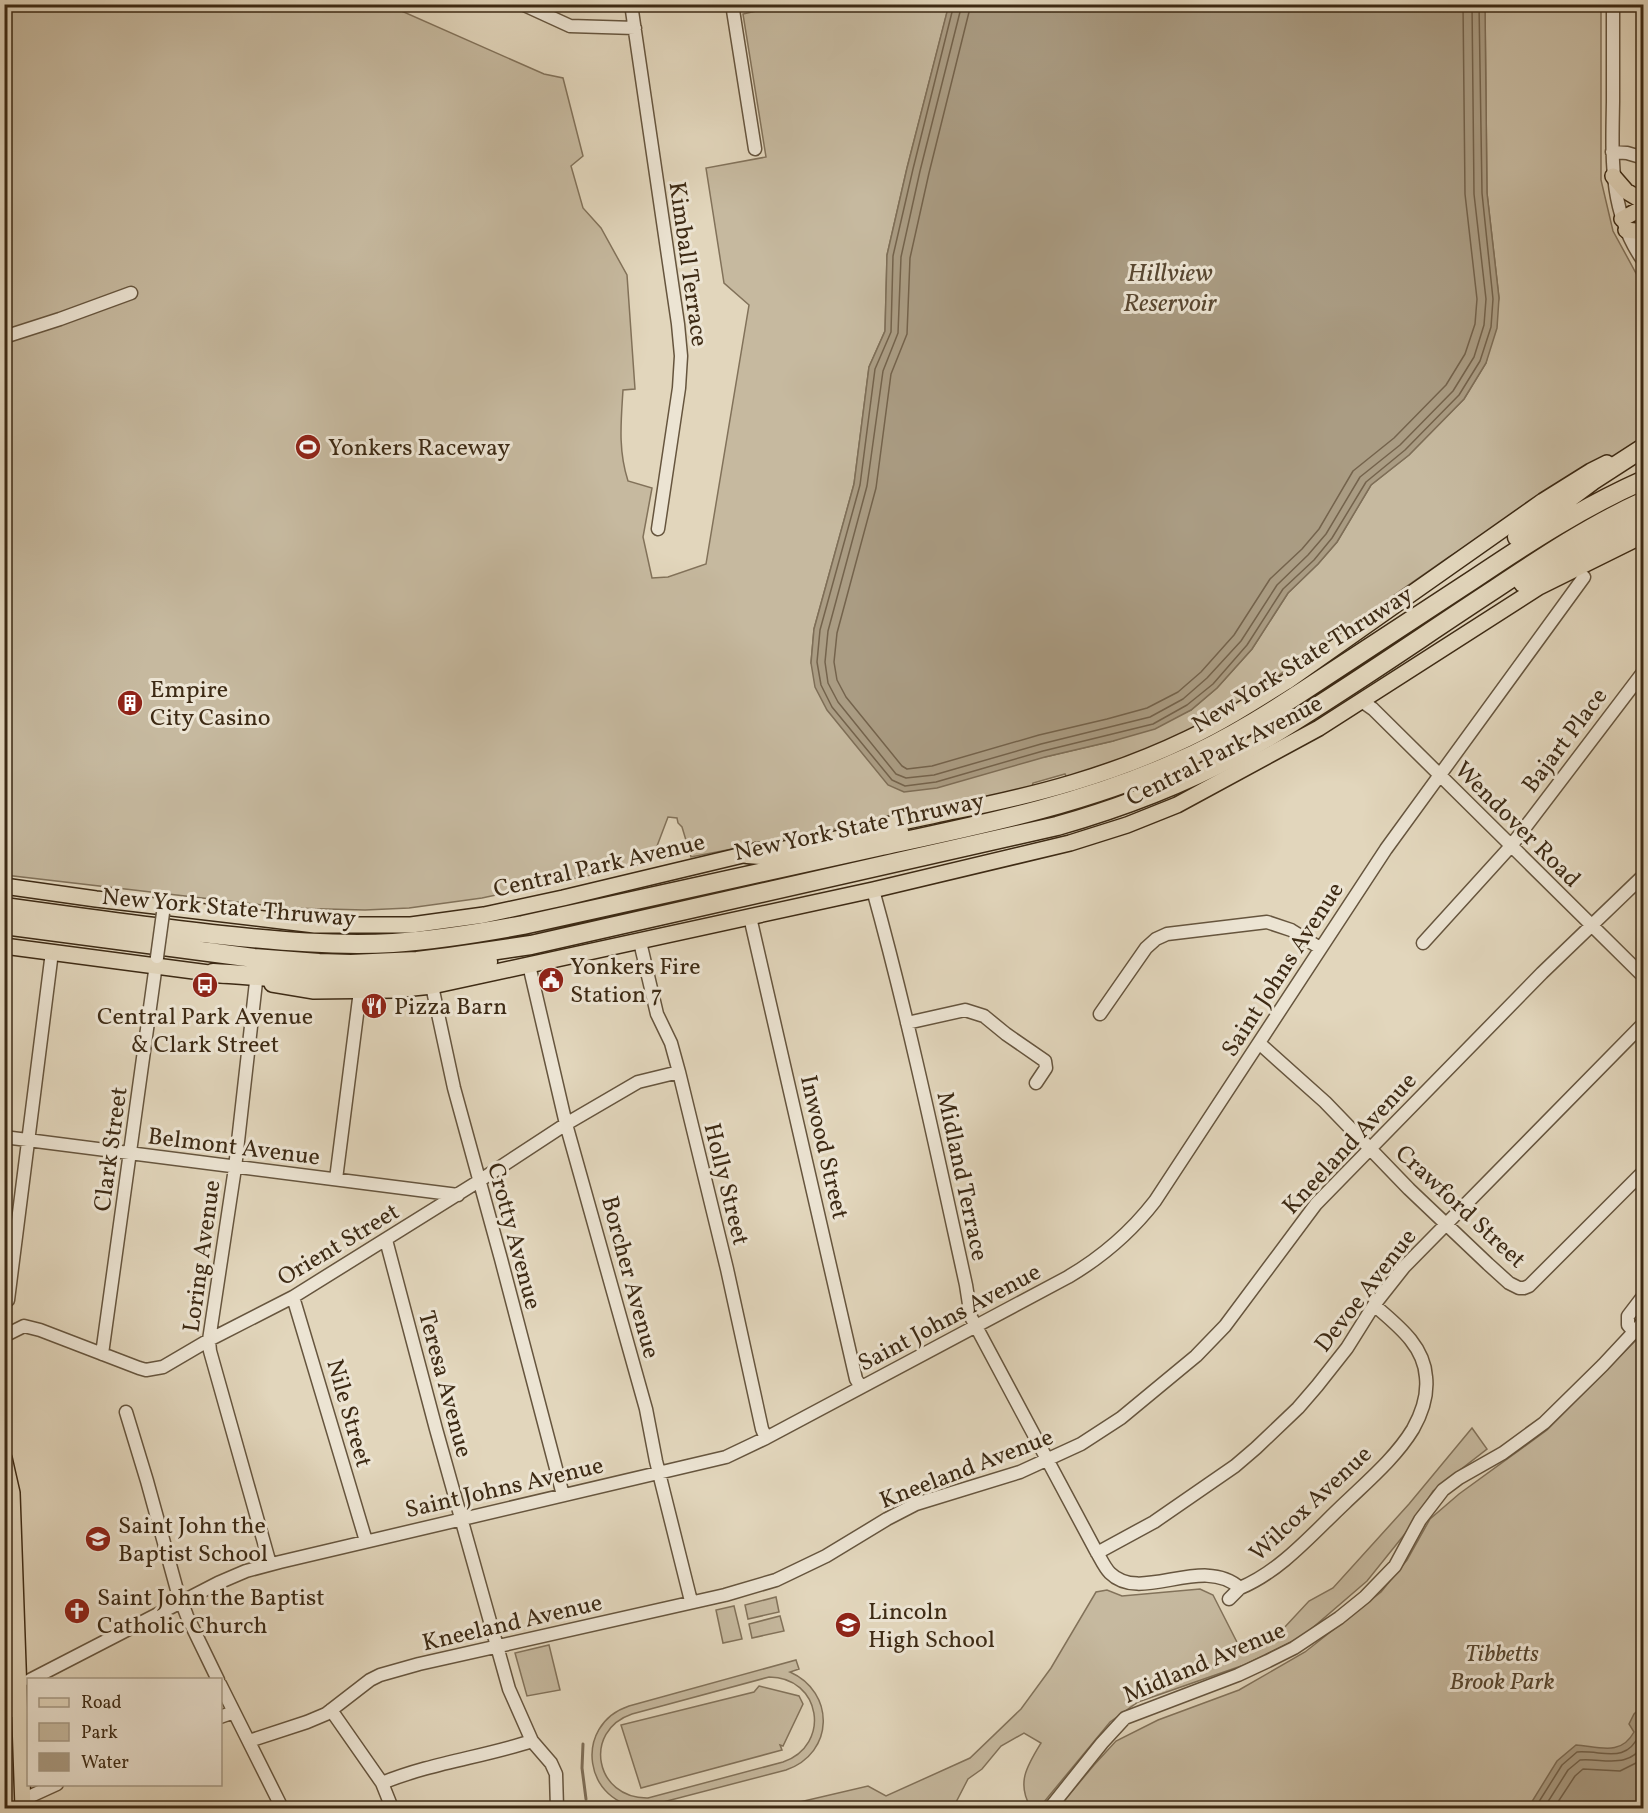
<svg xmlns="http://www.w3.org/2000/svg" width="1648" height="1813" viewBox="0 0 1648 1813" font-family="Vollkorn,serif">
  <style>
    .green { fill: #c6b99f; stroke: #82725a; stroke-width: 1.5; fill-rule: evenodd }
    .water { fill: #aa9c83; stroke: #7e6e57; stroke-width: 1.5 }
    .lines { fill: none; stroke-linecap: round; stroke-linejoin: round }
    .shore { stroke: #74634c; stroke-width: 1.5 }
    .stream { stroke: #7e6e57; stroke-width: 3 }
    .minor-casing { stroke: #66553e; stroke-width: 15 }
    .major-casing { stroke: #3d2a14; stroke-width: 18 }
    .highway-casing { stroke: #3d2a14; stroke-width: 21 }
    .minor { stroke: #ece4d3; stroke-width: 12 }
    .major { stroke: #e2d6bc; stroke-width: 15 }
    .highway { stroke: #e2d6bc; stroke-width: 18 }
    .minor-bridge-casing { stroke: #66553e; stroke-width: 15; stroke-linecap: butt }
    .minor-bridge { stroke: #ece4d3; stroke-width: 12 }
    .labels { text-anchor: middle; stroke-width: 6; stroke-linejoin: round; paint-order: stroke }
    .street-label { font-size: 24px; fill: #3d2a14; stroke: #ece4d3 }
    .poi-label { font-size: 24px; fill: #3d2a14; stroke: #ece4d3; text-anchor: start }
    .park-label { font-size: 24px; font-style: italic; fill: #584730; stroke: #ece4d3 }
    .water-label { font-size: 26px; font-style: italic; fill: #584630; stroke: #ece4d3 }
  </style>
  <rect width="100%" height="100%" fill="#e2d6bc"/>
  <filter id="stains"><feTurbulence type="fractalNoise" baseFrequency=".00333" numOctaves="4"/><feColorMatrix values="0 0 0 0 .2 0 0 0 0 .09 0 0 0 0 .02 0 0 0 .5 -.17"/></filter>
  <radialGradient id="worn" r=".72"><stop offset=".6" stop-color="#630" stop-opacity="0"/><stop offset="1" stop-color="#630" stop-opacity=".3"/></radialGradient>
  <!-- green -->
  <path class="green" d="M5 5H388L544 74 563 78 583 156 571 166 583 208 601 228 627 275 635 389 623 390C621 422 618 450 628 481L652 488 643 537 652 578 668 577 706 564 749 305 724 283 706 168 766 157 743 14 782 5H949L907 168 887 255 885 331 869 367 854 484 814 629 811 663 1045 757 1113 741 1191 710 1217 688 1252 649 1288 593 1318 564 1337 542 1371 485 1409 455 1464 399 1486 363 1499 298 1487 193 1485 5H1601V180L1613 231 1637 275 1643 283V445L1601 462 1449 557 1239 703 1187 735 1068 781 1065 774 1033 783 1031 791 691 857 682 827 678 823 677 818 668 817 654 854 643 864 482 898 409 908 365 910 288 908 5 875Z
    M1643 1333V1808H1058L1094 1765 1116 1741 1158 1720 1239 1690 1305 1652 1381 1592 1407 1560 1430 1519 1459 1494 1547 1430Z
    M1472 1428 1487 1449 1433 1491 1408 1530 1367 1581 1303 1636 1244 1665 1138 1702 1110 1722 1039 1808H1031C1016 1783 1027 1766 1041 1743L1024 1733 1001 1746 982 1769 968 1779 953 1808H774L868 1786 886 1796 970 1758 1021 1709 1051 1668 1096 1592 1107 1590 1122 1596 1200 1589 1213 1595 1242 1652 1255 1650 1283 1629 1309 1601 1333 1588 1409 1504Z
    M776 1597 779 1612 748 1619 745 1605Z
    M734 1606 742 1639 723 1643 716 1610Z
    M780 1616 784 1631 752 1638 749 1624Z
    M549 1645 560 1690 527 1696 515 1653Z
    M796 1660 799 1669 790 1672C835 1692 835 1753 786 1770L644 1807C584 1806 572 1725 629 1706ZM769 1677C821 1677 832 1745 783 1762L648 1798C595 1799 582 1731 632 1714Z
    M759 1686 799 1696 803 1704 783 1746 780 1745 782 1750 641 1788 621 1725 754 1692Z"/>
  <!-- water -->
  <path class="water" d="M949 4 1485 5 1487 193 1499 298 1497 328 1486 363 1464 399 1409 455 1371 485 1337 542 1318 564 1288 593 1252 649 1217 688 1191 710 1155 729 1113 741 1045 757 937 788 904 792 888 785 827 710 815 687 811 663 814 629 854 484 869 367 885 331 887 255 907 168Z
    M1643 1706V1808H1528L1557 1761 1576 1745C1600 1747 1621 1756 1634 1732L1629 1724 1634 1714Z"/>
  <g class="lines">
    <!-- shore -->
    <path class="shore" d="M954 4 913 169 893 256 891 332 875 369 860 485 820 630 817 662 821 685 832 707 892 780 905 786 936 782 1043 751 1153 724 1187 705 1213 684 1247 645 1283 589 1314 560 1332 538 1366 482 1405 450 1459 395 1480 361 1491 327 1493 299 1482 193 1479 4
      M962 4 920 171 901 257 898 333 883 371 867 486 828 631 825 662 828 683 838 702 896 774 906 778 934 775 1041 744 1150 717 1183 699 1207 678 1241 641 1277 585 1308 555 1326 534 1360 477 1400 445 1453 391 1474 357 1484 325 1486 299 1474 194 1472 4
      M971 4 929 173 910 258 907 334 891 374 876 488 837 633 834 662 837 680 846 697 902 766 907 769 932 766 1039 735 1107 719 1147 708 1178 692 1201 672 1234 635 1270 579 1302 549 1319 529 1353 471 1394 438 1446 385 1465 354 1475 324 1477 299 1465 194 1463 4
      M1535 1808 1562 1765 1577 1752C1604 1750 1625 1765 1640 1734L1637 1722 1644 1714
      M1544 1808 1568 1770 1580 1760C1604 1758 1628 1770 1644 1744
      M1554 1808 1575 1776 1583 1769 1620 1771 1644 1759"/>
    <!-- stream -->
    <path class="stream" d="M583 1744 582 1768 586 1799"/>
    <!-- minor casing -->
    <g class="minor-casing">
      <path id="minor" d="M522 4 570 26 635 28
        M631 4 678 324 681 356 679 388 658 529
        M732 4 755 149
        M1613 4C1613 37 1613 69 1613 102 1612 159 1609 213 1644 262
        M1612 152 1627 153 1644 158
        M4 337 60 319 131 293
        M1363 702 1373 709 1644 977
        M873 890C909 1020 937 1153 966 1285L971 1317 1095 1549C1100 1557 1104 1567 1110 1573 1141 1604 1202 1554 1240 1588 1281 1571 1313 1533 1345 1503 1369 1480 1396 1457 1413 1429 1422 1413 1428 1395 1426 1377 1424 1345 1397 1325 1374 1305
        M750 917 856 1379 861 1387
        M640 942 657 1014 671 1043 679 1072 727 1269 762 1429 766 1438
        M1423 943 1511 846 1644 671
        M529 965 566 1124 646 1409 656 1461 691 1601
        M256 982 235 1168 209 1340 210 1351 270 1564
        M432 986 454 1088 501 1259 563 1495
        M1100 1014 1146 948 1156 939 1167 934 1267 922 1291 930 1320 948
        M907 1023 965 1010 984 1016 1006 1034 1045 1061 1046 1068 1036 1083
        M1259 1043 1325 1102 1409 1189 1488 1264 1509 1283 1519 1288H1524L1529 1286 1644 1171
        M4 1137 458 1195
        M336 1179 360 991
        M386 1240 436 1429 509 1689 532 1741 551 1763 556 1774 557 1808
        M293 1297 366 1541
        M8 1300 52 952
        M1633 1331 1628 1325V1316L1644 1295
        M4 1336 24 1326 40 1330 139 1368 146 1370 163 1367 209 1340 293 1297 479 1181 566 1124 638 1082 679 1072
        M102 1354 157 957
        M126 1412 147 1481 177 1590 187 1616 218 1680
        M1097 1553 1154 1522 1235 1466 1256 1448 1298 1408 1317 1386 1347 1348 1374 1305 1404 1267 1644 1023
        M1229 1599 1240 1588
        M30 1680 218 1583 246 1571 280 1562 726 1457 766 1438 1068 1277C1102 1257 1131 1232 1155 1201L1386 849 1584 577
        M220 1684 282 1808
        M331 1710 382 1783 392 1808
        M4 1711H19
        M220 1717 234 1712
        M249 1741 307 1722 326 1714 370 1680 380 1675 419 1664 725 1595 776 1580 826 1556 887 1519 916 1504 1020 1472 1081 1444 1121 1418 1196 1356 1225 1326 1316 1204 1542 973 1644 875
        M382 1783C431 1763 483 1757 532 1741
        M22 1800 57 1784
        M1050 1808 1102 1743 1125 1718 1238 1675 1268 1661 1294 1648 1339 1618 1365 1597 1395 1566 1420 1520 1443 1490 1459 1478 1503 1453 1544 1423 1603 1365 1644 1321"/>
    </g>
    <!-- major casing -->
    <g class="major-casing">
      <path id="major" d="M1613 176 1626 191 1644 202
        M1622 219 1644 207
        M1626 230 1644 232
        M879 826C904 822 930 816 955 811 1036 795 1112 775 1187 739 1221 723 1254 702 1286 682L1543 501 1591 471 1607 463
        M4 886 96 899 315 925H411L484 915 563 898 747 854 758 850
        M4 946 224 975
        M272 984 314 991 394 990 432 986 873 890 1070 843 1127 825 1177 805 1319 728 1539 587 1644 535
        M4 1458 12 1493 23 1808"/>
    </g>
    <!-- highway casing -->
    <g class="highway-casing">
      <path id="highway" d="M1517 537 1592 481 1643 448
        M1523 583 1644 519
        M747 854 761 855 838 840 899 831
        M4 907C76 917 148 927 221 935 278 941 335 946 393 943 437 940 480 933 523 925 641 899 759 873 877 847 979 825 1081 805 1177 762 1230 739 1278 708 1326 676 1375 644 1425 611 1474 579 1529 542 1583 507 1644 480
        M4 925 254 958 319 963 351 964 417 961 449 957 531 945 1057 826C1131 805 1204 776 1270 736 1346 690 1420 638 1495 589 1543 557 1591 525 1644 501
        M213 973C280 977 349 985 416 977 440 974 464 968 488 962"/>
    </g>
    <!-- minor -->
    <use href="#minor" class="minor"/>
    <!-- major -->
    <use href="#major" class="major"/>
    <!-- highway -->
    <use href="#highway" class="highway"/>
    <!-- minor-bridge casing -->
    <g class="minor-bridge-casing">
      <path id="minor-bridge" d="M157 957 163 913"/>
    </g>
    <!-- minor-bridge -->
    <use href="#minor-bridge" class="minor-bridge"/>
  </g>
  <!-- icons -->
  <defs>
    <g id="stadium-disc" transform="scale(1.35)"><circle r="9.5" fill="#8f2418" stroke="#ece4d3"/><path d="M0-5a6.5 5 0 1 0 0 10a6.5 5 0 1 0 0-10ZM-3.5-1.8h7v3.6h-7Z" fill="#fff"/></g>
    <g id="building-disc" transform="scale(1.35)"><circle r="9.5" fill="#8f2418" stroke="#ece4d3"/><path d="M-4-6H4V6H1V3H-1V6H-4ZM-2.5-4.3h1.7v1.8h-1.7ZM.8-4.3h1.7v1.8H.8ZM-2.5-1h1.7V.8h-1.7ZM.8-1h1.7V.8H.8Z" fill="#fff"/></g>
    <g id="civic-disc" transform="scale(1.35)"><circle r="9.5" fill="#8f2418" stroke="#ece4d3"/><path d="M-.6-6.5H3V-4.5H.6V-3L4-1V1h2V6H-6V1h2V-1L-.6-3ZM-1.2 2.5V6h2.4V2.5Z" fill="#fff"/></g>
    <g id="bus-disc" transform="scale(1.35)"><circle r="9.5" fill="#8f2418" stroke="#ece4d3"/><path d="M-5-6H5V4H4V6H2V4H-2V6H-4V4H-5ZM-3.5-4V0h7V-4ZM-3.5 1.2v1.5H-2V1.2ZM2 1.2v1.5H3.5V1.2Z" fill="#fff"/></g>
    <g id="restaurant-disc" transform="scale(1.35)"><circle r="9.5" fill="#8f2418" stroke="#ece4d3"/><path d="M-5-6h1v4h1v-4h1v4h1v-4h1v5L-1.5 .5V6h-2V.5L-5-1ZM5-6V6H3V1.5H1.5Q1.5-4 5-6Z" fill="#fff"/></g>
    <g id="school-disc" transform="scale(1.35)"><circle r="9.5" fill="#8f2418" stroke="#ece4d3"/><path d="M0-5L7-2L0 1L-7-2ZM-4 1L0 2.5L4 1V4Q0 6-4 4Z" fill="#fff"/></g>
    <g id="church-disc" transform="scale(1.35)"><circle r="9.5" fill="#8f2418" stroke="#ece4d3"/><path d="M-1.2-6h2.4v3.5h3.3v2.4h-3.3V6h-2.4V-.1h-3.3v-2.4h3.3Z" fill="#fff"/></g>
  </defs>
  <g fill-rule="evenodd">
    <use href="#stadium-disc" x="308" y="447"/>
    <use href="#building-disc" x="130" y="703"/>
    <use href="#civic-disc" x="551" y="980"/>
    <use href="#bus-disc" x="205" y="985"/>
    <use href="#restaurant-disc" x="374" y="1006"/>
    <use href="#school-disc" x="98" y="1539"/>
    <use href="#church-disc" x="77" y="1611"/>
    <use href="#school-disc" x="848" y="1625"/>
  </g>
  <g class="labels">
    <!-- street labels -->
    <g class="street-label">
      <text transform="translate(689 264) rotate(82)" y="8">Kimball Terrace</text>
      <text transform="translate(1302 659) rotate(-32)" y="8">New York State Thruway</text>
      <text transform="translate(1564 740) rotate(-53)" y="8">Bajart Place</text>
      <text transform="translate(1224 750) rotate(-27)" y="8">Central Park Avenue</text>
      <text transform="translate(1518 824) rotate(45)" y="8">Wendover Road</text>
      <text transform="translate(859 826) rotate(-12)" y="8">New York State Thruway</text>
      <text transform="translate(599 865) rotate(-13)" y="8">Central Park Avenue</text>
      <text transform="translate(229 907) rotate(5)" y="8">New York State Thruway</text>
      <text transform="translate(1282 969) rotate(-57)" y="8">Saint Johns Avenue</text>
      <text transform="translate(1349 1143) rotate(-47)" y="8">Kneeland Avenue</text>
      <text transform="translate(234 1146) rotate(7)" y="8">Belmont Avenue</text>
      <text transform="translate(825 1147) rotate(77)" y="8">Inwood Street</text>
      <text transform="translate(110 1149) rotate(-82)" y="8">Clark Street</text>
      <text transform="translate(963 1176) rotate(78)" y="8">Midland Terrace</text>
      <text transform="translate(727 1184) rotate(76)" y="8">Holly Street</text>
      <text transform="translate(1461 1206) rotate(43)" y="8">Crawford Street</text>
      <text transform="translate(515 1236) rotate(75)" y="8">Crotty Avenue</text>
      <text transform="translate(338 1244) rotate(-31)" y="8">Orient Street</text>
      <text transform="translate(201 1256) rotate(-82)" y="8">Loring Avenue</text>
      <text transform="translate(631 1277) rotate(75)" y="8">Borcher Avenue</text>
      <text transform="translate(1365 1290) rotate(-52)" y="8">Devoe Avenue</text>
      <text transform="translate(949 1317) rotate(-28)" y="8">Saint Johns Avenue</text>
      <text transform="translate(446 1384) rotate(75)" y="8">Teresa Avenue</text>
      <text transform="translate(350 1413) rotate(74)" y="8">Nile Street</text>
      <text transform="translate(966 1468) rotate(-21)" y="8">Kneeland Avenue</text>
      <text transform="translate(504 1487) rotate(-13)" y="8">Saint Johns Avenue</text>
      <text transform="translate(1310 1503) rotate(-43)" y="8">Wilcox Avenue</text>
      <text transform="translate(512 1622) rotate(-13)" y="8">Kneeland Avenue</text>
      <text transform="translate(1204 1662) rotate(-23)" y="8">Midland Avenue</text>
    </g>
    <!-- poi labels -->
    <g class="poi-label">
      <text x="328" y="455">Yonkers Raceway</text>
      <text x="150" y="697">Empire<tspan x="150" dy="28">City Casino</tspan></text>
      <text x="570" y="974">Yonkers Fire<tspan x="570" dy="28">Station 7</tspan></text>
      <text x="394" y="1014">Pizza Barn</text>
      <text x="205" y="1024" text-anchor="middle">Central Park Avenue<tspan x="205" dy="28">&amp; Clark Street</tspan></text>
      <text x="118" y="1533">Saint John the<tspan x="118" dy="28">Baptist School</tspan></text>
      <text x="97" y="1605">Saint John the Baptist<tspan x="97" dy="28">Catholic Church</tspan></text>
      <text x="868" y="1619">Lincoln<tspan x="868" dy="28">High School</tspan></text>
    </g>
    <!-- park labels -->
    <g class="park-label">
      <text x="1502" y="1661">Tibbetts<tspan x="1502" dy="28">Brook Park</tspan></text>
    </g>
    <!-- water labels -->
    <g class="water-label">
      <text x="1170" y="281">Hillview<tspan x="1170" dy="30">Reservoir</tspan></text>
    </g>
  </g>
  <!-- margin -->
  <rect width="1648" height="1813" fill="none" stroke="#e2d6bc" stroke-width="24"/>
  <rect x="6" y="6" width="1636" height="1801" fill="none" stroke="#3d2a14" stroke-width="3"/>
  <rect x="12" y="12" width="1624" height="1789" fill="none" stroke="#3d2a14" stroke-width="1.5"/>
  <!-- legend -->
  <rect x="27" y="1678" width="195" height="108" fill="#ece4d3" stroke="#a69a87" stroke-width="1.5"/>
  <rect x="39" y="1698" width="30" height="9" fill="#e2d6bc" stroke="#a69a87" stroke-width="1.5"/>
  <text x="81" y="1708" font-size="18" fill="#3d2a14">Road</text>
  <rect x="39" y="1723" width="30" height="18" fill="#c6b99f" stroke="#a69a87" stroke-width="1.5"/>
  <text x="81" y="1738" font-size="18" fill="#3d2a14">Park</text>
  <rect x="39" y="1753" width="30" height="18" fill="#aa9c83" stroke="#a69a87" stroke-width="1.5"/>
  <text x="81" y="1768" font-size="18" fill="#3d2a14">Water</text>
  <rect width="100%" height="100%" filter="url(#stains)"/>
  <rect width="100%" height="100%" fill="url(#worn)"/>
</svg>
